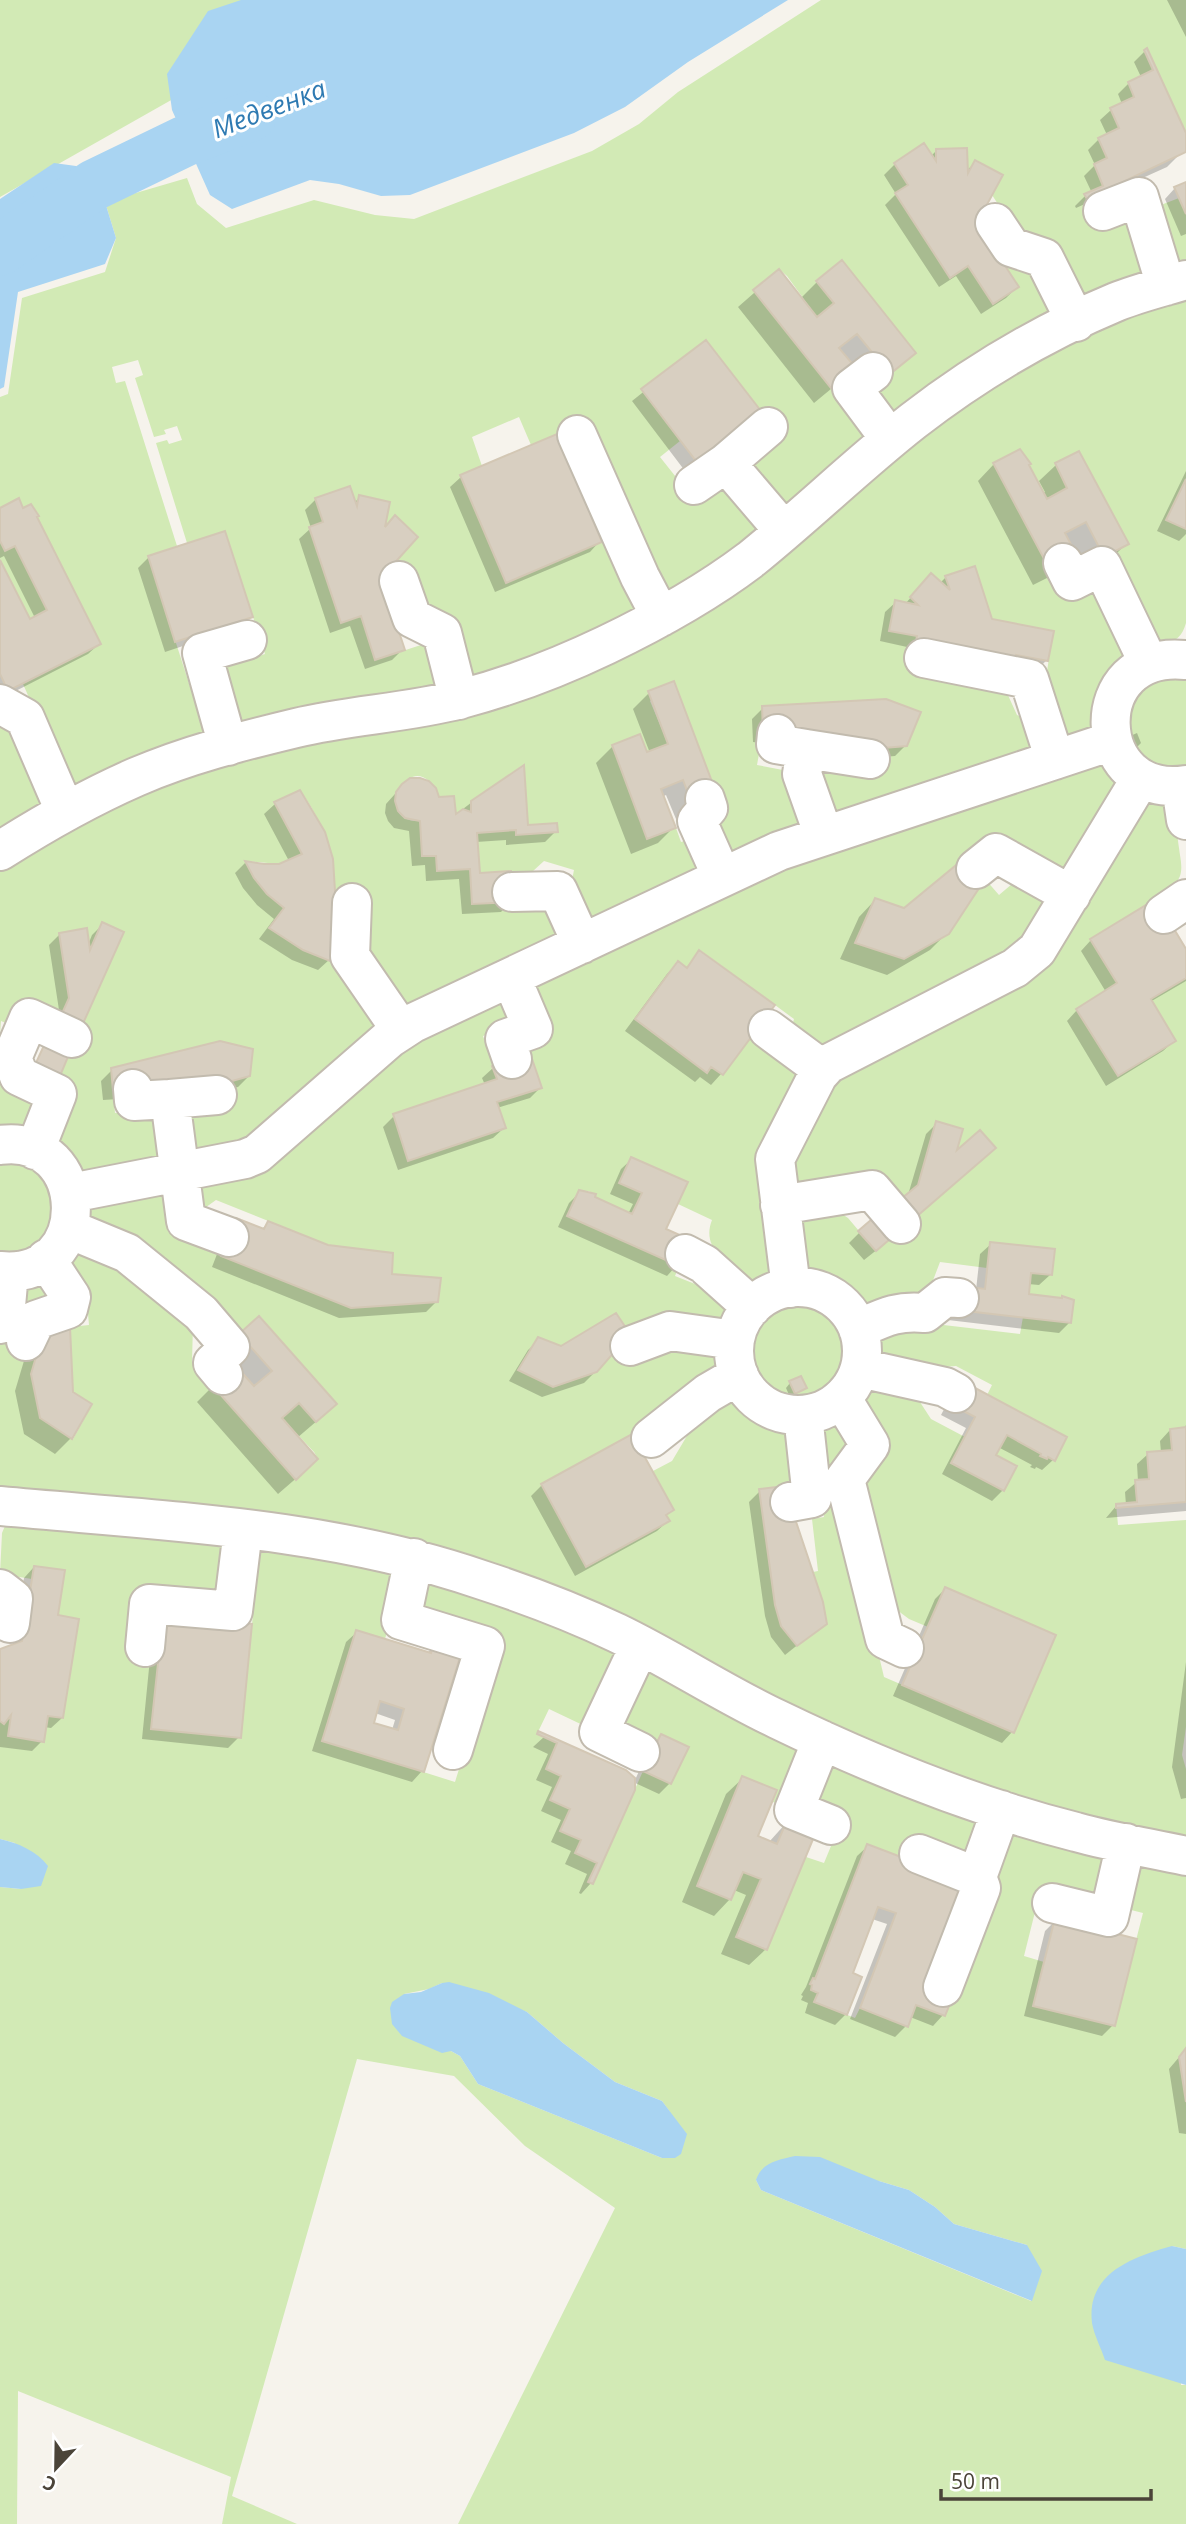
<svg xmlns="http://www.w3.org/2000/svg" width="1186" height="2524" viewBox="0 0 1186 2524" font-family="'Open Sans',sans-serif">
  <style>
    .green { fill: #d2eab5; fill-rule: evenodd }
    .water { fill: #a9d4f2 }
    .shadow { fill: #0003; fill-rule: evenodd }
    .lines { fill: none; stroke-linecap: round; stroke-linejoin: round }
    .river { stroke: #a9d4f2; stroke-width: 51 }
    .building { fill: #d8cfc1; stroke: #d3c7b4; stroke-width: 2; fill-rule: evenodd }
    .minor-casing { stroke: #c2bbae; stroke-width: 42 }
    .minor { stroke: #fff; stroke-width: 38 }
    .labels { text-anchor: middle; stroke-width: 6; stroke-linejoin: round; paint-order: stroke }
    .water-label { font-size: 26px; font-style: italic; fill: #2e7ab2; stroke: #fff }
  </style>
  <rect width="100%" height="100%" fill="#f6f3ec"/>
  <!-- green -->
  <path class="green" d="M0 0H348L0 197Z
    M821 0H1186V133L1147 49 1153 70 1128 82 1134 97 1119 128 1098 138 1107 158 1094 164 1103 186 1085 195 1100 228 1135 214 1146 274 1088 301 1021 239 992 195 1003 175 976 160 968 173 967 148 936 149V161L924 143 894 163 908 185 895 193 950 277 968 266 993 304 1019 287 1005 267 1016 259 1040 267 1056 313 894 416 868 392 916 353 842 260 816 280 834 303 817 317 787 276 779 269 753 290 849 410 866 438 785 508 742 464 779 434 706 340 641 389 680 441 660 457 695 501 723 480 745 507 758 531 671 598 583 423 531 445 519 417 472 437 482 466 506 582 613 537 640 595 632 619 472 678 425 604 416 576 398 559 418 536 395 515 385 527 390 502 359 495 357 506 350 486 315 498 323 522 309 527 341 623 361 616 375 660 424 644 434 648 436 686 240 723 224 667 265 654 225 531 187 543 156 443 167 440 169 444 182 440 177 426 164 430 166 434 154 437 135 378 143 375 138 360 112 367 116 383 125 381 177 546 148 556 195 702 204 700 206 734 74 787 63 775 23 684 101 644 37 517 39 516 37 512 23 508 18 499 0 508V397L8 394 22 298 105 272 116 238 105 202 187 178 197 204 226 228 314 200 375 215 414 219 592 151 639 124 678 92Z
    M1179 198 1186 214V267L1176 265 1153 208Z
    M1186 298V623C1182 637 1174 645 1159 642L1111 553 1128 543 1079 451 1055 463 1067 488 1047 499 1029 465 1031 464 1020 449 994 463 1064 596 1098 580 1124 656 1107 673 1102 684 1093 732 1087 729 1065 739 1045 685 1053 631 992 619 975 566 945 576 950 590 931 574 910 597 918 605 895 600 889 631 917 636 1007 693 1017 715 1024 718 1031 742 1028 751 834 814 820 780 826 769 883 748 920 712 886 699 763 706V732L757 765 788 771 802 824 728 854 712 832 725 815 674 682 650 701 668 744 647 752 640 734 612 746 647 839 676 828 681 842 694 838 700 867 589 920 572 880 574 870 544 861 521 882 512 883 511 871 480 873 477 833 516 830V834L528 825 523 765 471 801V812L463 809 456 814 454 796 439 797C436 793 433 786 430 782 404 756 374 823 420 821L422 856H436L437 871 470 869 472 904 513 902 543 903 557 935 405 1007 364 952 359 893 335 891C335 852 322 821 300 790L274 803 302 854 279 864 245 861C255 881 267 894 284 908L269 928 303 949 336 963 377 1025 256 1133 241 1141 200 1149 194 1145 184 1123 225 1083 250 1076 253 1049 220 1041 111 1068 115 1113 147 1111 158 1116 161 1152 158 1157 91 1169 83 1174 58 1145 56 1124 74 1083 60 1076 124 932 102 923 90 950 86 929 59 933 69 998 60 1018 15 1027 1 1021 0 1035V872L42 846 114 806 187 777 243 760 303 745 465 717 901 454C970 401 1043 350 1125 318 1145 311 1166 305 1186 298Z
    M0 541 5 551 15 546 47 610 30 619 0 560Z
    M1186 672V773L1175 775 1129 750 1128 698 1135 687Z
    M0 719 21 733 46 802 0 835Z
    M1104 763 1119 777 1065 870 992 836 904 908 875 899 855 943 905 959 949 934 985 879 999 895 1012 884 1018 883 1046 901 1022 938 1012 948 813 1052 792 1026 794 1019 700 950 687 968 677 961 635 1020 707 1073 711 1067 723 1075 750 1038 799 1070 756 1155 770 1274 761 1279H745C726 1261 701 1248 712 1220L678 1204 687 1182 631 1157 619 1183 642 1193 632 1214 595 1197V1194L588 1191 568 1216 679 1266 675 1276 710 1290 727 1308 724 1319 720 1323H690L657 1314 630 1334 616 1313 561 1346 538 1338 518 1370 554 1387 597 1372 613 1353 668 1345 717 1356V1370L704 1385 632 1434 541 1484 587 1567 669 1521 666 1515 674 1510 653 1471 672 1461 700 1414 731 1399 754 1421 788 1433 801 1483 760 1489 781 1626 797 1646 827 1624 813 1572 818 1571 812 1519 824 1517 815 1450 820 1433 830 1426 837 1425 854 1434 835 1472 884 1677 1014 1733 1056 1635 945 1587 928 1627 909 1619 889 1604 863 1518 864 1401 870 1389 918 1399 931 1419 965 1437 951 1463 1004 1491 1017 1466 996 1455 1007 1435 1041 1454 1040 1456 1046 1459 1048 1457 1055 1460 1067 1437 987 1395 992 1385 956 1366 919 1369 884 1358 880 1352 879 1339 901 1320 1020 1334 1023 1317 1071 1323 1074 1300 1063 1296 1062 1298 1029 1294 1031 1273 1052 1275 1055 1250 990 1242 987 1268 940 1262 932 1283 922 1292 868 1306 840 1283 805 1268 798 1222 839 1212 848 1218 876 1251 957 1150 963 1129 936 1122 918 1185 901 1199 799 1185 789 1178 824 1088 1020 978 1141 805C1174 791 1176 825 1179 848 1180 857 1183 867 1180 876 1178 881 1175 885 1171 890L1090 939 1117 983 1076 1009 1118 1076 1176 1041 1151 999 1186 978V1427L1170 1429 1172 1450 1147 1452 1149 1479 1135 1480 1137 1502 1116 1504 1118 1525 1186 1520V1727L1182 1755 1186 1769V1837L1081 1815 1019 1797 949 1772 858 1736 782 1702 677 1643 488 1562 418 1540 359 1528 0 1488V1345L24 1286 50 1284 38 1350 31 1374 40 1418 73 1439 92 1405 73 1392 70 1327 89 1325 87 1302 67 1267 75 1252 89 1248 193 1324 192 1362 295 1479 318 1459 314 1452 282 1418 299 1403 336 1404 260 1316 239 1334 88 1219 90 1205 161 1188 182 1238 194 1245 351 1308 438 1302 441 1279 392 1274 393 1253 328 1245 216 1200 202 1210 192 1192 398 1047 491 1000 508 1001V1028L483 1036 489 1053 503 1062 492 1066 497 1079 393 1115 409 1160 497 1102 542 1088 527 1043 533 985 783 862Z
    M0 1067 41 1105 25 1128 0 1129Z
    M0 1157 22 1158 59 1194 45 1244 0 1259Z
    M746 1351a52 52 0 1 1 104 0a52 52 0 1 1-104 0Z
    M7 1521 225 1544 223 1601 137 1593 130 1660 158 1663 152 1729 241 1738 253 1614 245 1600 254 1547 396 1570 394 1607 385 1639 356 1630 322 1740 455 1782 499 1641 414 1614 431 1576 620 1652 589 1728 549 1709 537 1734 557 1743 546 1769 561 1776 570 1809 561 1831 581 1840 575 1853 597 1863 589 1881 593 1884 643 1771 671 1784 688 1747 661 1734 656 1743 615 1721 648 1666 803 1748 784 1807 773 1802 777 1790 742 1776 697 1886 731 1900 743 1872 761 1879 738 1930 767 1949 806 1857 824 1863 843 1817 810 1803 831 1760 978 1816 970 1866 909 1860 867 1844 812 1985 818 1993 815 2002 855 2018 860 2008 907 2027 916 2005 945 2016 1005 1832 1107 1855 1101 1903 1041 1888 1024 1956 1044 1962 1114 2026 1143 1913 1123 1908 1134 1866 1186 1867V2048L1179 2057 1186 2102V2249L1172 2246 1181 2385H1186V2524H458L615 2208 525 2146 454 2076 357 2059 232 2496 297 2524H222L231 2477 18 2391 17 2524H0V1887L21 1889 15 1843 0 1839V1721L11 1715 8 1736 44 1742 48 1716 63 1718 79 1619 58 1615 65 1570 34 1566 32 1579 0 1574 2 1533ZM442 1983 527 2012 563 2043 615 2082 662 2101 670 2112 662 2158 478 2084 460 2056 451 2051 404 1994 429 1989ZM756 2180 879 2181 909 2190 935 2207 954 2224 1027 2245 1031 2301 761 2190Z"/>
  <!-- water -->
  <path class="water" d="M241 0H788L688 62 625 107 574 133 410 195 381 196 339 184 310 180 232 209 210 195 172 110 167 74 208 11Z
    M54 163 76 166 94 185 105 202 116 238 105 264 18 292 4 387 0 389V199Z
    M0 1839C18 1843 37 1851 48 1866L41 1886 21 1889 0 1887Z
    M449 1982 489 1993 527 2012 563 2043 615 2082 662 2101 687 2134 681 2154 675 2158H662L478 2084 460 2056 451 2051 442 2053 402 2036 392 2024 390 2008 392 2002 404 1994 421 1992 442 1983Z
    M795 2156 820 2157 879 2181 909 2190 935 2207 954 2224 1027 2245 1042 2271 1032 2301 761 2190 756 2180C762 2162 778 2160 795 2156Z
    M1172 2246 1186 2249V2385L1105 2360C1101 2348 1094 2335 1092 2323 1086 2273 1133 2257 1172 2246Z"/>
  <!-- shadow -->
  <path class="shadow" d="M1167 0H1186V37Z
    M1145 51 1186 148 1167 167 1076 208 1075 206 1085 196 1092 193 1084 176 1095 165 1088 150 1099 139 1107 135 1100 120 1111 110 1122 104 1118 94 1129 83 1141 77 1134 62Z
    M936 151 966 171 976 162 975 223 1017 287 1006 298 981 314 956 276 939 287 885 205 896 194 884 175 895 164 931 156Z
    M1186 184V234L1181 236 1165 199 1175 188Z
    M779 271 801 298 817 282 914 353 873 389 837 384 814 403 738 307Z
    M706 342 748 422 685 471 632 401Z
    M1078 453 1126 544 1110 560 1059 572 1033 585 978 481 994 464 1027 466 1042 493 1045 492 1039 481 1056 465Z
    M1186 471V534L1179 541 1157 531Z
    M461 477 600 541 590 552 495 592 450 487Z
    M360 497 382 530 379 577 403 649 392 660 365 669 350 626 330 633 299 539 311 528 305 510 316 499 354 503Z
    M0 510 35 517 99 644 88 654 0 699V564L29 621 35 618 4 556 0 558Z
    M149 557 251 616 240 627 165 652 138 568Z
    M946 577 991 620 1046 661 1035 671 905 657 907 647 880 641 885 612 896 602 905 604 921 586 940 583Z
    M649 693 699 811 676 819 666 795 662 797 674 827 658 843 631 854 596 763 612 747 639 737 646 754 650 753 633 709Z
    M763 708 906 745 895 756 871 758 753 742 752 719Z
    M1137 733 1141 743 1136 748 1128 737Z
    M403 785 437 799 454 816 472 802 526 827 556 831 545 842 506 845V840L476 842 478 875 511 901 501 912 462 914 459 879 426 881 425 865 412 866 409 831 394 828 388 821 385 813 386 804Z
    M275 804 333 892 329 960 318 970 292 960 259 939 274 919 257 905 243 888 235 873 245 863 264 866 279 865 289 861 264 814Z
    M875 900 947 933 930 950 887 975 840 959 859 917Z
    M103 924 122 933 51 1029 59 1010 49 945 60 934 88 945 92 935Z
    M1091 940 1186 953V981L1150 1002 1174 1041 1163 1051 1106 1086 1067 1021 1077 1010 1106 992 1081 951Z
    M700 952 772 1006 721 1074 711 1085 700 1077 695 1082 625 1031 667 974 678 963 685 969Z
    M493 1068 540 1088 530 1098 497 1108 504 1128 493 1138 398 1170 383 1127 394 1116 485 1085 482 1078Z
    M112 1070 249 1076 238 1087 213 1093 103 1100 101 1081Z
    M937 1123 954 1155 908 1195 926 1134Z
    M632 1159 677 1265 667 1276 558 1227 569 1203 580 1192 628 1214 633 1204 610 1194 621 1169Z
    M268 1223 390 1275 437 1301 426 1312 339 1318 212 1267 226 1231 261 1230Z
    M860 1232 883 1245 864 1260 849 1243Z
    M991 1244 1050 1275 1039 1285 1028 1284 1027 1296 1070 1322 1059 1333 948 1320 951 1299 976 1290 980 1254Z
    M68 1328 71 1438 55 1454 24 1434 15 1391 29 1344Z
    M240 1335 318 1420 297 1438 300 1475 278 1494 197 1402 213 1386Z
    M539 1340 596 1371 584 1383 542 1397 509 1381 528 1350Z
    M790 1383 805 1388 790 1397 786 1388Z
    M952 1394 1053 1460 1042 1470 1036 1467 1035 1469 1030 1467 1032 1465 998 1447 994 1455 1003 1490 992 1501 942 1474 966 1428 941 1415Z
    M1186 1425V1511L1106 1518 1117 1505H1126L1125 1492 1138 1481 1137 1464 1148 1454 1161 1452 1160 1441 1170 1430 1184 1429Z
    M542 1485 672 1510 665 1517 668 1521 657 1531 575 1576 531 1496Z
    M760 1491 825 1623 785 1655 771 1637 765 1616 749 1502Z
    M34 1567 62 1718 51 1728 44 1727 42 1741 32 1751 0 1747V1651L13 1646 24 1578Z
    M945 1589 1012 1732 1002 1743 893 1696 935 1599Z
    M153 1628 239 1737 228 1748 142 1739Z
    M357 1632 427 1653 434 1647 422 1771 412 1782 312 1751 346 1642ZM375 1713 395 1720 392 1730 372 1724Z
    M1186 1662V1798L1181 1799 1172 1767Z
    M545 1736 635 1780 650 1747 661 1736 670 1783 659 1794 633 1782 591 1883 581 1894 579 1893 587 1874 565 1864 571 1851 551 1842 561 1820 541 1811 552 1787 536 1780 548 1754 533 1747Z
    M743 1778 756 1837 769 1842 787 1822 766 1949 749 1965 721 1954 746 1895 734 1890 730 1899 714 1916 682 1902 726 1794Z
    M868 1846 943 2015 933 2026 910 2017 906 2026 895 2037 850 2019 887 1924 872 1919 850 1974 846 2014 835 2025 805 2013 808 2003 801 2000 803 1996 801 1995 806 1987 857 1856Z
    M1056 1920 1113 2025 1102 2036 1024 2016 1045 1931Z
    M1186 2049V2134L1179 2133 1169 2069Z"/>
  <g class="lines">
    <!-- river -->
    <path class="river" d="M0 250 94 185 185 141 251 116"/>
  </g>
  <!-- building -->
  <path class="building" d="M1147 48 1186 133V152L1087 199 1084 194 1103 186 1094 164 1107 158 1098 138 1119 128 1110 108 1134 97 1128 82 1153 70 1144 50Z
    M924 143 936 161V149L967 148 968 173 975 160 1003 175 977 223 1019 287 993 304 968 266 950 278 895 193 908 185 894 163Z
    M1186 182V214L1174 187Z
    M842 260 916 353 890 374 857 334 839 348 856 368 831 388 753 290 779 269 817 317 834 303 816 281Z
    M706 340 761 411 696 461 641 389Z
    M557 434 602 542 506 583 460 475Z
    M1020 449 1031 464 1029 465 1047 499 1067 488 1055 463 1079 451 1129 544 1104 557 1086 522 1065 533 1077 556 1050 570 993 463Z
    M1186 479V529L1166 520Z
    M350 486 357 506 359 495 390 502 385 527 395 515 418 537 381 578 405 650 375 660 361 616 341 623 309 527 323 522 315 498Z
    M19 498 23 508 31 504 39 516 37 517 101 644 8 691 0 674V560L30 619 47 610 15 546 5 551 0 541V508Z
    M225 531 253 617 175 642 148 556Z
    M975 566 992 619 1054 631 1048 661 1016 655 1014 666 915 647 917 636 889 631 895 600 918 605 910 597 931 573 950 590 945 576Z
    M674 681 717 795 692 804 683 780 661 789 676 828 647 839 612 745 640 734 647 752 668 744 648 691Z
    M886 699 921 712 907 746 883 748 763 732 762 706Z
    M524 765 528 825 557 823 558 832 516 835V830L477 833 480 873 511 871 513 902 472 904 470 869 437 871 436 856H422L420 821 405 818 398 811 395 801 396 792 402 784 410 778H420L429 781 436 788 439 797 454 796 456 814 463 809 471 812V801Z
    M300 790 325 832 333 859 335 891 347 892 338 938 330 961 303 950 269 928 284 908 267 894 254 878 245 861 264 864H279L302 854 274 802Z
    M966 857 985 879 949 934 904 959 855 943 875 898 904 908Z
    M1156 899 1186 949V978L1151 999 1176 1041 1118 1076 1076 1009 1117 983 1090 939Z
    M102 922 124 932 81 1028 60 1018 69 998 59 933 87 928 90 950Z
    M699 950 775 1005 723 1075 711 1067 707 1073 635 1019 678 961 687 968Z
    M46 1041 70 1052 60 1076 35 1065Z
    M220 1041 253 1049 250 1076 225 1083 113 1090 111 1068Z
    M530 1053 542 1088 497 1102 506 1128 408 1161 393 1114 497 1079 492 1066Z
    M936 1121 963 1129 957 1150 980 1130 996 1148 916 1217 901 1199 918 1185Z
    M631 1157 688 1182 666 1229 691 1240 679 1266 567 1216 579 1190 596 1194 595 1197 632 1214 642 1193 619 1183Z
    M878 1214 896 1234 876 1251 858 1231Z
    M236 1218 264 1229 268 1221 328 1245 393 1253 392 1274 441 1278 438 1302 351 1308 221 1256Z
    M990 1242 1055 1249 1052 1275 1031 1273 1029 1294 1062 1298V1296L1074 1300 1071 1323 958 1310 961 1286 985 1289Z
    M616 1313 630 1334 597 1372 553 1387 518 1370 538 1337 561 1346Z
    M259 1316 337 1404 316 1422 299 1403 282 1418 318 1459 296 1480 212 1385 235 1365 254 1386 272 1371 239 1334Z
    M45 1326 70 1327 73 1392 92 1404 72 1439 40 1418 31 1374Z
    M801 1376 807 1388 795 1394 789 1381Z
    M962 1381 1067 1437 1055 1461 1048 1457 1047 1459 1040 1456 1041 1454 1007 1435 996 1455 1017 1466 1004 1491 951 1463 975 1417 950 1404Z
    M1186 1427V1502L1116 1508V1504L1137 1502 1135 1480 1149 1479 1147 1452 1172 1450 1170 1429Z
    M632 1434 674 1510 666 1515 670 1521 586 1567 541 1484Z
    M784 1486 823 1602 827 1624 797 1646 781 1626 775 1605 759 1489Z
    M34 1566 65 1570 58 1615 79 1619 63 1718 48 1716 44 1742 8 1736 11 1715 4 1724 0 1721V1649L22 1641Z
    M945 1587 1056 1635 1014 1733 902 1685Z
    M163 1616 252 1624 241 1738 151 1729Z
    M356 1630 431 1653 433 1645 461 1654 424 1772 322 1741ZM380 1701 404 1709 398 1730 374 1723Z
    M538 1731 626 1770 635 1778V1790L593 1884 588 1882 597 1863 575 1853 581 1840 560 1831 570 1809 550 1800 561 1776 546 1769 557 1743 537 1734Z
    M661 1734 689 1747 671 1784 643 1771Z
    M742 1776 777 1790 758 1836 777 1844 787 1820 816 1832 767 1950 736 1937 761 1879 743 1872 731 1900 697 1886Z
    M867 1844 964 1881 955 1991 945 2016 916 2005 908 2027 860 2008 896 1913 878 1907 853 1973 862 1977 847 2015 814 2002 818 1993 811 1990 812 1985 810 1984 813 1978 815 1979Z
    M1055 1918 1137 1939 1115 2026 1033 2006Z
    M1186 2048V2102L1179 2057Z"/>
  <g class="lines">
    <!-- minor casing -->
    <g class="minor-casing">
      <path id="minor" d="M1103 211 1139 197 1166 286
        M995 223 1011 247 1044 258 1076 322
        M873 372 852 388 890 439
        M577 435 640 577 661 617
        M726 463 784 531
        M694 485 726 463 768 427
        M1063 563 1072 581 1102 566 1149 664
        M399 581 412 618 442 633 459 700
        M924 658 1029 679 1055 760
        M1186 660C1082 649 1089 800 1186 785
        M0 704 25 718 65 811
        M777 734 776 744 806 749
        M228 746 202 653 247 640
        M1181 786 1186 820
        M705 799 708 808 697 821 722 877
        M824 836 802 774 806 749 870 759
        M0 851C44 823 88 798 136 777 187 755 242 741 296 728 350 715 407 713 461 699 511 686 560 667 606 645 656 621 705 594 750 560 806 515 857 465 913 421 975 373 1044 332 1116 302 1138 293 1163 287 1186 280
        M976 869 996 853 1071 895
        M512 892 558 891 582 944
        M352 903 350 956 401 1030
        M1164 914 1186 899
        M511 977 533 1029 505 1039 512 1059
        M768 1029 822 1069
        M133 1089 134 1101 170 1099 186 1221 229 1237
        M170 1099 217 1095
        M0 1145C92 1132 97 1281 0 1271
        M35 1150 57 1094 19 1076 12 1058 29 1018 72 1038
        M71 1193 245 1159 257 1154 390 1038 413 1023 779 851 1112 741
        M780 1205 872 1190 901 1224
        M69 1229 127 1253 201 1313 230 1347 213 1363 223 1375
        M685 1254 704 1264 752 1307
        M734 1351a64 64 0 1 1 128 0a64 64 0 1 1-128 0Z
        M791 1288 775 1159 818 1075 828 1064 1015 968 1037 950 1141 778
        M0 1324 6 1306 9 1272
        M858 1329C883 1318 897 1310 925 1313L945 1297 959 1298
        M26 1341 36 1320 68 1309 71 1297 46 1259
        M630 1346 670 1331 735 1340
        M860 1368 945 1387 956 1393
        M842 1399 870 1445 845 1479 885 1639 904 1648
        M651 1438 708 1393 739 1375
        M790 1502 812 1498 803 1415
        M0 1506C161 1521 329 1527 482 1580 528 1595 573 1612 617 1633 671 1659 722 1693 777 1719 872 1765 973 1806 1076 1832 1112 1842 1149 1848 1186 1856
        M414 1558 401 1620 485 1646 453 1750
        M0 1589 13 1599 10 1623
        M640 1645 599 1732 640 1752
        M145 1647 149 1604 233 1611 243 1530
        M822 1740 794 1810 831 1825
        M919 1854 977 1877
        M1052 1903 1109 1917 1126 1843
        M943 1987 981 1888 977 1877 1001 1810"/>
    </g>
    <!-- minor -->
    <use href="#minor" class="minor"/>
  </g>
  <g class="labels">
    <!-- water labels -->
    <g class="water-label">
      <text transform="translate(269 109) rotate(-21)" y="9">Медвенка</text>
    </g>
  </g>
  <!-- north arrow -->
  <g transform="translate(56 2468) rotate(202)" stroke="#ffffff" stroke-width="5" paint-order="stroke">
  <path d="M0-5L12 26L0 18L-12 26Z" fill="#4b4439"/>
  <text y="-10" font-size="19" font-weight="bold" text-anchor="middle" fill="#4b4439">С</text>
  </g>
  <!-- scale -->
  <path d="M941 2489v10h210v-10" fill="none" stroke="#4b4439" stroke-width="3.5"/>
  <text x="951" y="2489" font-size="21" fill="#4b4439" stroke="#ffffff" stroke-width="5" paint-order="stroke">50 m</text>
</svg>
